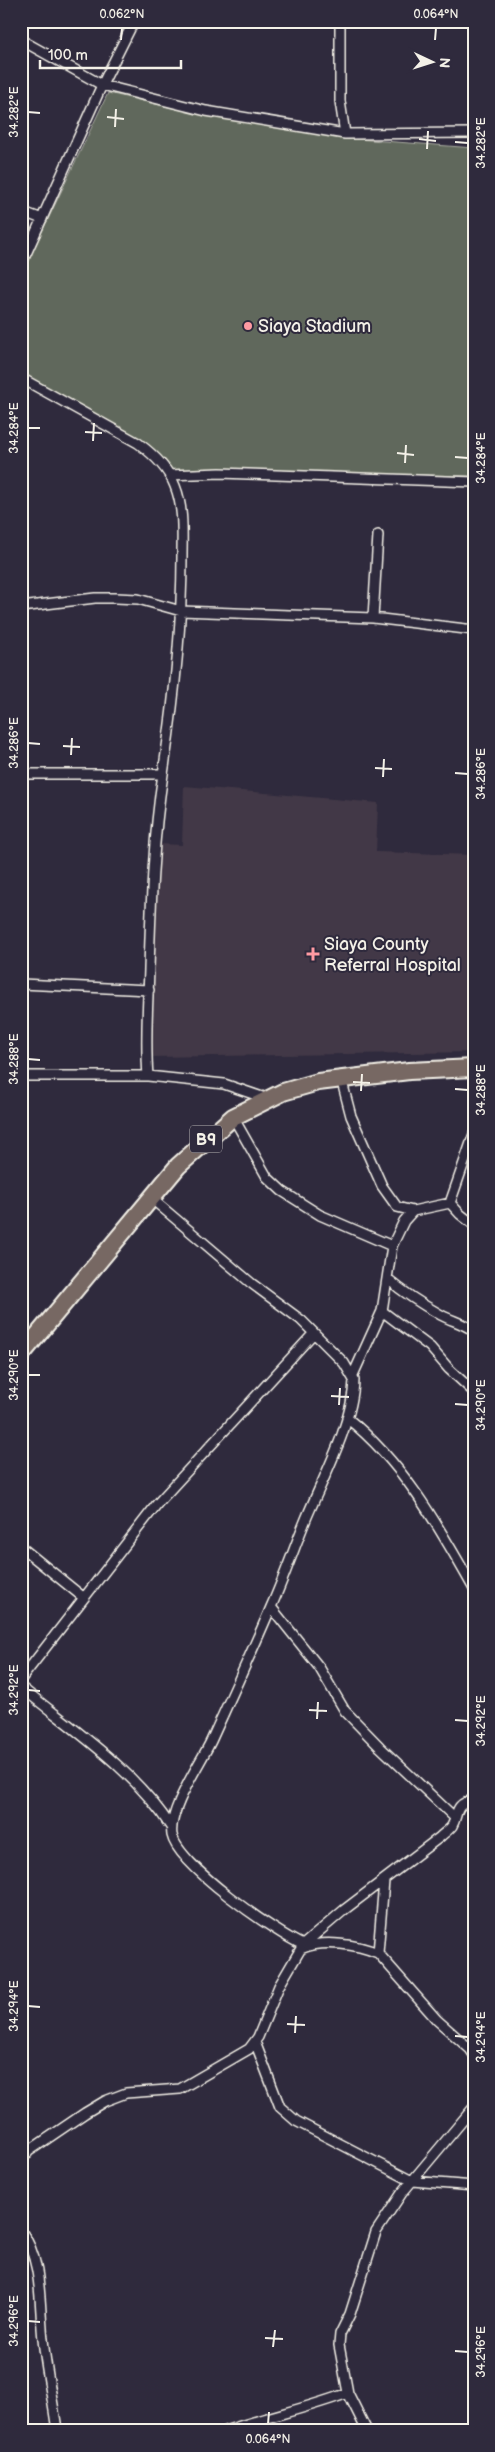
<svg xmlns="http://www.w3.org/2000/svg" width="495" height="2452" viewBox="0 0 495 2452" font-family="'Balsamiq Sans',sans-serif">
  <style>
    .built { fill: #433947 }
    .green { fill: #61685b; stroke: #aaaca2 }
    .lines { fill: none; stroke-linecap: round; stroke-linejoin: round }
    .street-casing { stroke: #f4f1e8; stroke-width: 12 }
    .highway-casing { stroke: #f4f1e8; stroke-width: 20 }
    .street { stroke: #2f2a3d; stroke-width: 9 }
    .highway { stroke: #776864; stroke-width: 16 }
    .ticks { fill: none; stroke: #f4f1e8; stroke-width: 2 }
    .poi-dot { fill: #ff9aa2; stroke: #2f2a3d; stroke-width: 2 }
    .labels { text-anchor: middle; stroke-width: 4; stroke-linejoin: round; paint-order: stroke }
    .shield { fill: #2f2a3d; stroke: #b9b5b5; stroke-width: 1 }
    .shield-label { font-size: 16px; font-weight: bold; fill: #f4f1e8 }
    .poi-label { font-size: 18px; fill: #f4f1e8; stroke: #2f2a3d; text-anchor: start }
    .neatline { fill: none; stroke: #f4f1e8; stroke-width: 2 }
    .ticks-label { font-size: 12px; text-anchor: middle; fill: #f4f1e8 }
  </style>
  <rect width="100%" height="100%" fill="#2f2a3d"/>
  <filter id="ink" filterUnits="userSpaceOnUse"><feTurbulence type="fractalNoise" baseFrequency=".02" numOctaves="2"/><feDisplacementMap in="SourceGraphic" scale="10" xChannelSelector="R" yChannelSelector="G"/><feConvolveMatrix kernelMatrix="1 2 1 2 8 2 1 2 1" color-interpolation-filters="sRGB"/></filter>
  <g filter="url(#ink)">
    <!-- built -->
    <path class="built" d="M184 786 378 803 376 852 474 855V1052L147 1057 156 844 182 845Z"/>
    <!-- green -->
    <path class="green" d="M108 93 212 117 357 139 474 148V476L325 473 169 475 136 437 21 376V276Z"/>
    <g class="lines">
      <!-- street casing -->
      <g class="street-casing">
        <path id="street" d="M340 21V101L345 134
          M21 40 102 85 206 111 345 134 474 133
          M21 211 42 219
          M21 265 102 85 134 21
          M21 378 138 443C153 454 168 468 175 486 184 508 182 534 182 557 182 630 174 702 163 774
          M169 475 220 473 474 482
          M21 607 95 598H116L138 599 181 611 373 618 378 535
          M373 618 474 630
          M21 774H163C153 839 151 903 149 969 148 1004 145 1040 148 1076L224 1084 268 1099
          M21 984 149 990
          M21 1076H148
          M341 1078 351 1116 382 1186 397 1207 413 1211
          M233 1117 267 1177 282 1191 320 1215 392 1246
          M151 1198 251 1283 301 1320 344 1363 354 1380C353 1423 323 1478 306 1519 294 1548 284 1578 271 1607 252 1652 231 1697 211 1741 200 1764 168 1810 172 1835 178 1865 274 1932 303 1945
          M450 1203 474 1134
          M388 1279C404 1293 423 1305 441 1315 452 1321 463 1323 474 1331
          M382 1311 430 1347 449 1369 474 1392
          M353 1375 382 1311 392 1246 404 1221 413 1211 450 1203 460 1214 474 1225
          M347 1418C404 1463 439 1527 474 1589
          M21 1547 84 1598
          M271 1607 319 1667 345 1711 380 1747 453 1816
          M21 1679 157 1504 313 1334
          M21 1687C73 1730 134 1769 171 1827
          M303 1948C324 1939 358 1945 378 1953L437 2020 470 2049 474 2055
          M378 1953 384 1881
          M255 2042 280 2107 296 2121 412 2181 474 2186
          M21 2161 29 2151 85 2113 105 2101 126 2093 180 2089 249 2049 258 2037 279 1986 303 1945 344 1910 440 1837C444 1833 449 1830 452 1826 459 1814 453 1804 474 1800
          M21 2231C43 2260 39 2305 43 2339 46 2370 53 2400 57 2431
          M225 2431C266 2417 308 2408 348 2393
          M367 2431 348 2393 339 2345 340 2334 350 2314 376 2232 402 2193 474 2107
          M448 2431 474 2425"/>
      </g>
      <!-- highway casing -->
      <g class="highway-casing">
        <path id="highway" d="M21 1355 178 1166 233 1117 283 1092 318 1082 409 1071 474 1068"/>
      </g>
      <!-- street -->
      <use href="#street" class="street"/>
      <!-- highway -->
      <use href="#highway" class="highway"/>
    </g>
  </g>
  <!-- ticks -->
  <path class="ticks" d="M121 40 122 28M435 40 436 28M28 112 40 113M107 117 124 119M115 127 116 109M419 139 436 141M455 142 468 143M427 149 428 131M28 428H40M85 432 102 433M93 441 94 423M397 453 414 455M455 457 468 458M405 463 406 445M28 743 40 744M63 746 80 747M71 755 72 738M375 768 392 769M455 773 468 774M383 777 384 759M28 1059 40 1060M353 1082 370 1083M455 1089 468 1090M361 1091 362 1074M28 1375H40M331 1396 349 1397M455 1404 468 1405M339 1405 340 1388M28 1690 40 1691M309 1710 327 1711M317 1719 318 1702M455 1720 468 1721M28 2006 40 2007M287 2024 305 2025M295 2033 296 2016M455 2036 468 2037M28 2321 40 2322M265 2338 283 2339M273 2347 275 2330M455 2351 468 2352M268 2424 269 2412"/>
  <!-- markers -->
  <g class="poi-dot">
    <circle cx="248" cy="326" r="5"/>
    <path d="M310.5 946.5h5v5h5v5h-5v5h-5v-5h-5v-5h5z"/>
  </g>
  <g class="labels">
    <!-- shield labels -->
    <rect class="shield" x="190" y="1125.5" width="32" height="27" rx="4"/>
    <g class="shield-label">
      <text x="206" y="1145">B9</text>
    </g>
    <!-- poi labels -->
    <g class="poi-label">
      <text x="258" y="332">Siaya Stadium</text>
      <text x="324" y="950">Siaya County<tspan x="324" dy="21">Referral Hospital</tspan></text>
    </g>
  </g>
  <!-- margin -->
  <rect width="495" height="2452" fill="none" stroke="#2f2a3d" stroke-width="55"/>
  <!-- north arrow -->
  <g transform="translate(432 62) rotate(94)" stroke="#2f2a3d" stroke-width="4" paint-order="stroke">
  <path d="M0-4L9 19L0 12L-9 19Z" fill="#f4f1e8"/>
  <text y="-8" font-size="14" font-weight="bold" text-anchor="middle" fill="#f4f1e8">N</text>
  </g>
  <!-- scale -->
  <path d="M40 60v8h141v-8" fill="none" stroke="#f4f1e8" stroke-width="2.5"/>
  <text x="48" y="60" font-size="15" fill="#f4f1e8" stroke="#2f2a3d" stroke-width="4" paint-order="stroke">100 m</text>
  <rect x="28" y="28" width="440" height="2396" class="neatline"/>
  <g class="ticks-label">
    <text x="122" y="18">0.062°N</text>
    <text x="436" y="18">0.064°N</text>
    <text transform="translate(14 112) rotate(-90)" y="4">34.282°E</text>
    <text transform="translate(481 143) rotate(-90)" y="4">34.282°E</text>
    <text transform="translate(14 428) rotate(-90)" y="4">34.284°E</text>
    <text transform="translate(481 458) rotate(-90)" y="4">34.284°E</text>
    <text transform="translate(14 743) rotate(-90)" y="4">34.286°E</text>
    <text transform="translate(481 774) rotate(-90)" y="4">34.286°E</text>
    <text transform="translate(14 1059) rotate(-90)" y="4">34.288°E</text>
    <text transform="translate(481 1090) rotate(-90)" y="4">34.288°E</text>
    <text transform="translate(14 1375) rotate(-90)" y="4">34.290°E</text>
    <text transform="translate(481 1405) rotate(-90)" y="4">34.290°E</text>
    <text transform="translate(14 1690) rotate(-90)" y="4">34.292°E</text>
    <text transform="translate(481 1721) rotate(-90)" y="4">34.292°E</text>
    <text transform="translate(14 2006) rotate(-90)" y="4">34.294°E</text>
    <text transform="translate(481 2037) rotate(-90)" y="4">34.294°E</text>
    <text transform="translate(14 2321) rotate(-90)" y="4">34.296°E</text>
    <text transform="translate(481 2352) rotate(-90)" y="4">34.296°E</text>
    <text x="268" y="2443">0.064°N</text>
  </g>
</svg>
